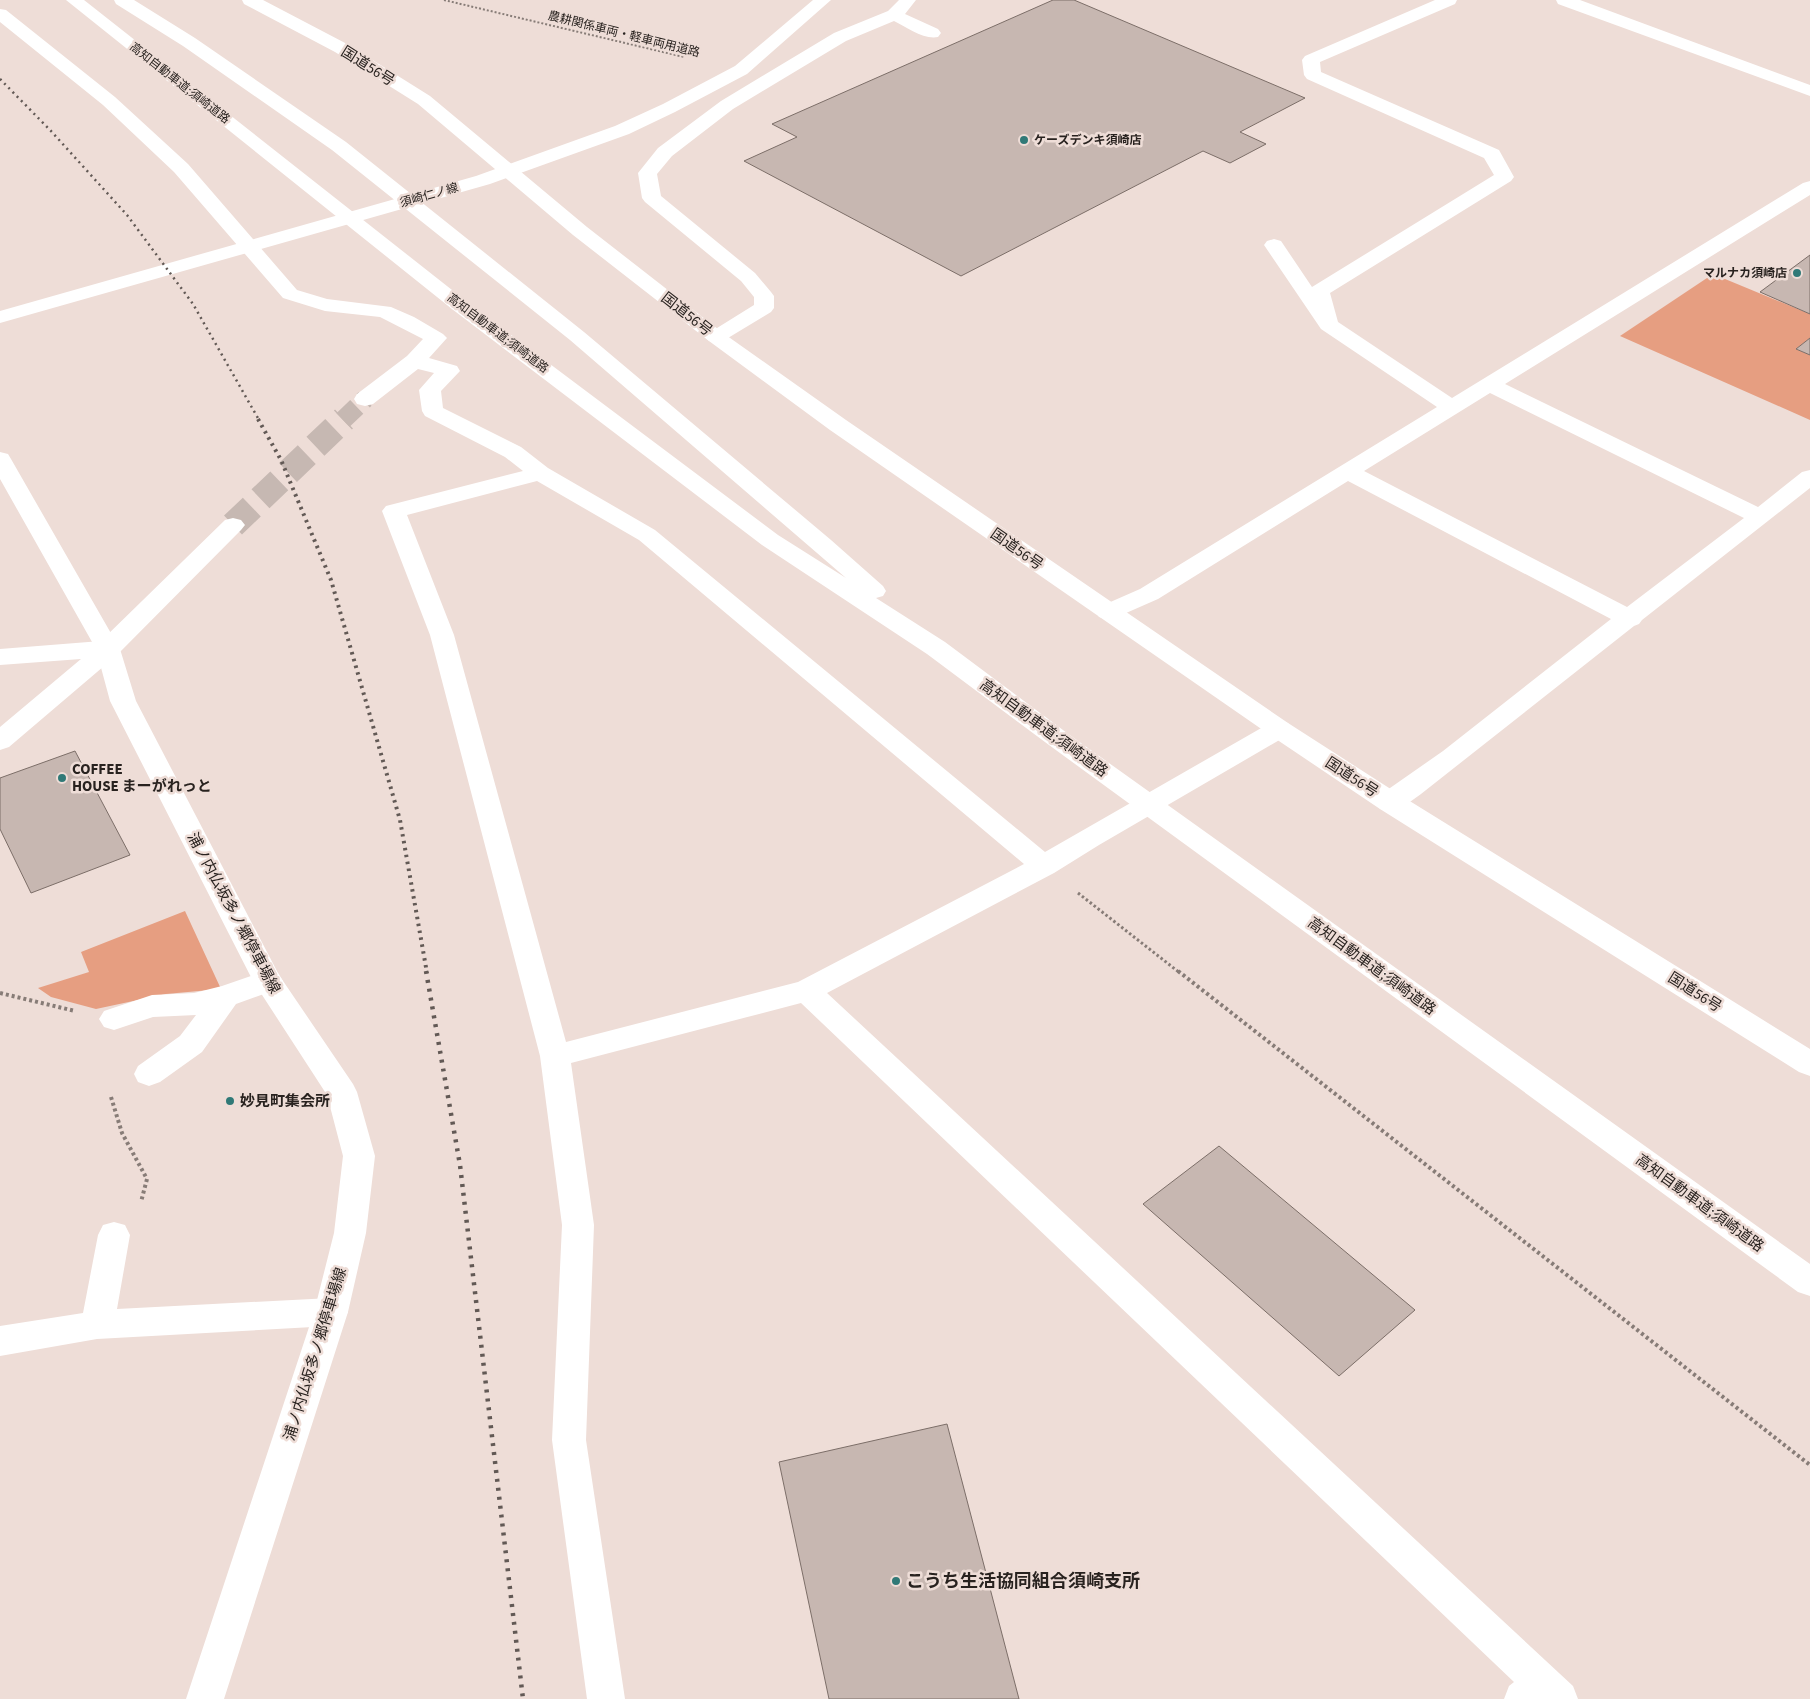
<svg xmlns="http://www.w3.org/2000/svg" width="1810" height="1699" viewBox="0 0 1810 1699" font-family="'Source Sans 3','Noto Sans JP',sans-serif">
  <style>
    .green { fill: #e69e81 }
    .building { fill: #c7b7b1; stroke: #7c6e68 }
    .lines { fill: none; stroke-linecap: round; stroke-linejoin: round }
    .minor-tunnel-far1 { stroke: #c6b8b2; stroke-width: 19; stroke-dasharray: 19 9; stroke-linecap: butt }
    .minor-tunnel { stroke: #c6b8b2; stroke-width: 26; stroke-dasharray: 26 12; stroke-linecap: butt }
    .path-far2 { stroke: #877c77; stroke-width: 2; stroke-dasharray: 2 2; stroke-linecap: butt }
    .path-far1 { stroke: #877c77; stroke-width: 3; stroke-dasharray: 2.5 2.5; stroke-linecap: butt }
    .path { stroke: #877c77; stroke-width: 4; stroke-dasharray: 3 3; stroke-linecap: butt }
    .minor { fill: #fff; fill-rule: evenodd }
    .major { fill: #fff; fill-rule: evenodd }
    .highway { fill: #fff; fill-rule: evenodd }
    .rail-far2 { stroke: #625955; stroke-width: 2.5; stroke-dasharray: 2 4; stroke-linecap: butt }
    .rail-far1 { stroke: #625955; stroke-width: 4; stroke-dasharray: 2.5 4.5; stroke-linecap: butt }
    .rail { stroke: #625955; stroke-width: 4.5; stroke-dasharray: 3 6; stroke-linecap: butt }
    .poi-dot { fill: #307977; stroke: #eeddd7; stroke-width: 2 }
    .labels { text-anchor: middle; stroke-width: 5; stroke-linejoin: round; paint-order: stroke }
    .far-street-label { font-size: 12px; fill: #28221f; stroke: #eeddd7 }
    .far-poi-label { font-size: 12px; font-weight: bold; fill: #28221f; stroke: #eeddd7; text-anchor: start }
    .street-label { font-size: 15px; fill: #28221f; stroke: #eeddd7 }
    .poi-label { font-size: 15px; font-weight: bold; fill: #28221f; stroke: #eeddd7; text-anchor: start }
    .near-poi-label { font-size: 18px; font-weight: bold; fill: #28221f; stroke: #eeddd7; text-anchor: start }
  </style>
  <rect width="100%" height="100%" fill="#eeddd7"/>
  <!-- green -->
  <path class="green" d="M1713 274 1810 314V338L1796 349 1810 355V420L1620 336Z
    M185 911 221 989 166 994 96 1009 51 997 38 988 89 972 81 952Z"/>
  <!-- building -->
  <path class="building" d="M1053 0H1074L1305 98 1240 132 1266 144 1230 163 1203 151 961 276 744 161 797 137 772 124Z
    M1810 255V314L1760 292Z
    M1810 338V355L1796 349Z
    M75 751 130 855 31 893 0 829V778Z
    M1219 1146 1415 1310 1339 1376 1143 1204Z
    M947 1424 1019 1699H829L779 1462Z"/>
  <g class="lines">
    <!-- minor-tunnel-far1 -->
    <path class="minor-tunnel-far1" d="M343 420 365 399"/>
    <!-- minor-tunnel -->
    <path class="minor-tunnel" d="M233 525 344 419"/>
    <!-- path-far2 -->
    <path class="path-far2" d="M444 0 684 57"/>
    <!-- path-far1 -->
    <path class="path-far1" d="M1078 893 1180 973"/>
    <!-- path -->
    <path class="path" d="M1178 971 1810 1465
      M0 993 75 1011
      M111 1097 122 1133 147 1179 141 1202"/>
    <!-- minor -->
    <path class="minor" d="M899 0H916L905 14 938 29 941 33 938 37C924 40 906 27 894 21L846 41 733 109 672 156 657 174 661 196 755 273 771 292 774 296V308L771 312 723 341 716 343 709 341 705 337 709 333 754 305V297L741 281 645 202 642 198 638 173 658 148 721 101 834 33 888 11Z
      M1435 0H1457L1455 4 1320 62 1321 72 1499 150 1514 177 1511 181 1330 293 1338 322 1452 398 1803 183 1810 181V195L1505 384 1758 507 1802 472 1810 470V488L1642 620 1639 624 1634 626 1421 794 1400 809 1390 811 1380 809 1377 802 1380 795 1443 751 1611 619 1348 481 1158 599 1117 617 1108 620 1099 617 1096 612 1099 607 1140 589 1437 407 1321 329 1264 245 1267 241 1274 239 1281 241 1312 287 1494 175 1484 158 1307 79 1304 75 1302 60 1305 56ZM1490 393 1744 518 1627 607 1364 471Z
      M1556 0H1580L1810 85V96L1558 4Z
      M0 9 6 10 115 97 188 164 297 290 327 299 391 307 414 317 443 334 447 338 429 358 457 366 460 371 441 391 443 408 521 447 548 468 655 530 1045 852 1270 723 1279 720 1288 723 1292 729 1288 735 1099 845 1054 873 827 993 1573 1686 1578 1699H1504L1509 1686 1514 1682 801 1003 571 1063 594 1225 586 1440 625 1699H587L552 1440 562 1225 540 1056 430 635 382 511 386 506 523 471 505 457 425 416 422 411 419 390 434 373 418 369 373 404 365 406 357 404 354 399 357 394 407 356 423 339 380 317 325 311 283 298 174 172 103 105 0 22ZM537 481 639 540 1024 864 798 982 566 1042 454 635 407 515Z
      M233 518 241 520 245 525 241 530 117 655 9 747 0 750V727L81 659 0 665V649L101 641 225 520Z
      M268 970 278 973 283 981 278 989 236 1004 202 1052 160 1082 149 1086 138 1082 134 1074 138 1066 180 1036 196 1015 153 1017 114 1030 104 1027 99 1019 104 1011 152 995 194 993 222 986Z
      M114 1222 125 1225 130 1235 117 1309 331 1298 343 1302 348 1312 343 1322 331 1326 97 1339 0 1356V1326L83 1313 98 1235 103 1225Z"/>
    <!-- major -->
    <path class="major" d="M813 0H831L747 74 675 112 629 134 490 184 0 323V311L476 176 615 126 663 104 735 66Z
      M0 452 8 454 11 459 120 649 136 701 279 975 353 1084 357 1092 375 1156 366 1233 348 1312 224 1699H186L314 1312 334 1233 343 1156 327 1095 253 981 110 701 96 649 0 479Z"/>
    <!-- highway -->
    <path class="highway" d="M66 0H84L466 301 778 535 846 578 570 340 332 150 183 46 116 4 114 0H134L195 38 346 142 584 332 831 540 883 586 886 591 883 596 876 598 945 642 1067 733 1810 1264V1296L1798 1292 1049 745 927 654 762 545 452 309Z
      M242 0H263L347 44 430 96 587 227 723 333 846 420 1288 723 1400 795 1810 1049V1076L1799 1072 1380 809 1270 735 830 430 709 341 573 235 418 104 335 52 244 4Z"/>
    <!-- rail-far2 -->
    <path class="rail-far2" d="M0 79 51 131 127 215 193 304 259 420"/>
    <!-- rail-far1 -->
    <path class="rail-far1" d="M258 419 281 460 331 580 400 820 427 973"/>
    <!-- rail -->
    <path class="rail" d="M426 971 460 1165 523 1699"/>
  </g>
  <!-- markers -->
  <g class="poi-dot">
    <circle cx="1024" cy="140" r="5"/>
    <circle cx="1797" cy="273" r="5"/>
    <circle cx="62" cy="778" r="5"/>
    <circle cx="230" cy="1101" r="5"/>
    <circle cx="896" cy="1581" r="5"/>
  </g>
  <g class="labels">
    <!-- far-street labels -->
    <g class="far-street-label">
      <text transform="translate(624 34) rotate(14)" y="4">農耕関係車両・軽車両用道路</text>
      <text transform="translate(180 83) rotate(38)" y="4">高知自動車道;須崎道路</text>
      <text transform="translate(429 195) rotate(-16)" y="4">須崎仁ノ線</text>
      <text transform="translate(498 333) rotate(37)" y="4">高知自動車道;須崎道路</text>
    </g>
    <!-- far-poi labels -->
    <g class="far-poi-label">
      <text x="1034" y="144">ケーズデンキ須崎店</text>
      <text x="1787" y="277" text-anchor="end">マルナカ須崎店</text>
    </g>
    <!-- street labels -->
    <g class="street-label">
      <text transform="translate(368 66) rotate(32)" y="5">国道56号</text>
      <text transform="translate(687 314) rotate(38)" y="5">国道56号</text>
      <text transform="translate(1017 549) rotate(35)" y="5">国道56号</text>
      <text transform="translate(1044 728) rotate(36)" y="5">高知自動車道;須崎道路</text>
      <text transform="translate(1352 777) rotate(33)" y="5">国道56号</text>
      <text transform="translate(234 913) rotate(62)" y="5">浦ノ内仏坂多ノ郷停車場線</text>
      <text transform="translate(1372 966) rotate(36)" y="5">高知自動車道;須崎道路</text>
      <text transform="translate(1695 992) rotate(32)" y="5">国道56号</text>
      <text transform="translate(1700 1203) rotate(36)" y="5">高知自動車道;須崎道路</text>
      <text transform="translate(315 1354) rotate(-73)" y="5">浦ノ内仏坂多ノ郷停車場線</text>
    </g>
    <!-- poi labels -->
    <g class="poi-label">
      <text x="72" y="774">COFFEE<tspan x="72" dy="17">HOUSE まーがれっと</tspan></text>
      <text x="240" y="1106">妙見町集会所</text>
    </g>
    <!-- near-poi labels -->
    <g class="near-poi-label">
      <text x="906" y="1587">こうち生活協同組合須崎支所</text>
    </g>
  </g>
</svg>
